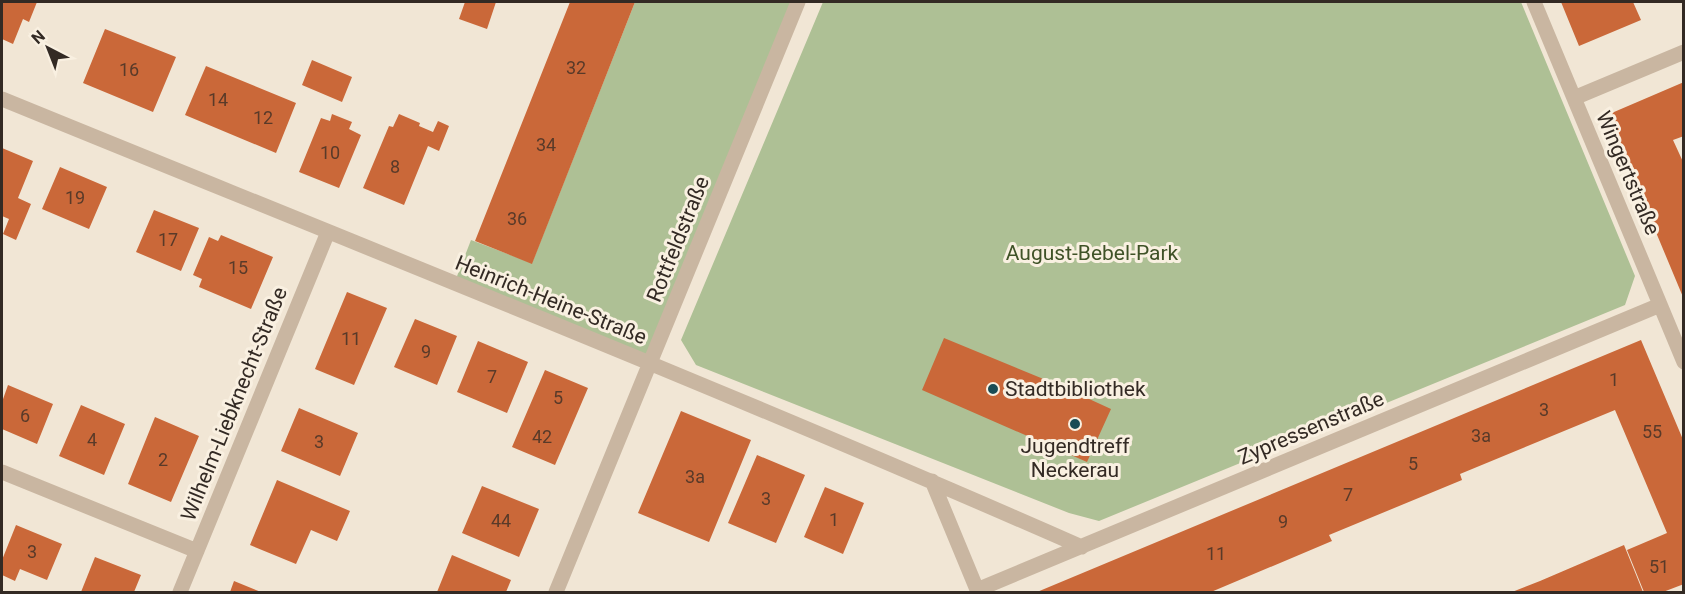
<svg xmlns="http://www.w3.org/2000/svg" width="1685" height="594" viewBox="0 0 1685 594" font-family="Roboto,sans-serif">
  <style>
    .green { fill: #aec095 }
    .building { fill: #ca6839 }
    .lines { fill: none; stroke-linecap: round; stroke-linejoin: round }
    .minor { stroke: #c9b6a1; stroke-width: 15 }
    .poi-dot { fill: #194c55; stroke: #f9f0e1; stroke-width: 2 }
    .labels { text-anchor: middle; stroke-width: 6; stroke-linejoin: round; paint-order: stroke }
    .number-label { font-size: 18px; fill: #593a29 }
    .street-label { font-size: 21px; fill: #332a24; stroke: #f9f0e1 }
    .park-label { font-size: 21px; fill: #3f5227; stroke: #f9f0e1 }
    .poi-label { font-size: 21px; fill: #332a24; stroke: #f9f0e1; text-anchor: start }
  </style>
  <rect width="100%" height="100%" fill="#f1e6d5"/>
  <!-- green -->
  <path class="green" d="M635 2H798L650 363 454 284 471 240 532 263Z
    M823 2H1521L1635 276 1625 305 1099 521 1069 513 696 365 681 340Z"/>
  <!-- building -->
  <path class="building" d="M2 2H37L29 22 23 19 13 44 2 39Z
    M465 2H496L487 29 459 19Z
    M570 2H635L532 264 475 241Z
    M1561 2H1633L1641 20 1579 46Z
    M105 29 176 57 153 112 83 83Z
    M312 60 352 77 342 102 302 85Z
    M206 66 296 103 276 153 185 115Z
    M1684 82V136L1673 140 1684 164 1683 297 1607 115Z
    M332 114 352 122 349 129 361 135 339 188 299 172 321 118 330 121Z
    M399 114 420 123 419 126 433 132 438 121 449 126 439 151 428 146 404 205 363 188 389 126 393 127Z
    M2 148 33 161 18 198 31 204 16 240 3 234 9 219 2 216Z
    M60 167 107 187 89 229 42 209Z
    M154 210 199 228 181 271 136 252Z
    M221 235 273 257 251 309 199 287 202 279 193 275 209 237 218 241Z
    M347 292 387 308 354 385 315 369Z
    M415 319 457 336 437 385 394 367Z
    M944 338 1063 387 1111 409 1087 462 922 390Z
    M1641 340 1684 442V584L1663 592H1644L1627 550 1667 533 1615 410 1460 474 1462 480 1329 535 1332 541 1211 592H1037Z
    M478 341 528 362 507 413 457 392Z
    M545 370 588 388 555 465 512 447Z
    M8 385 53 404 37 444 2 429V402Z
    M81 405 125 424 104 475 59 456Z
    M299 408 358 433 340 476 281 451Z
    M681 411 751 440 709 542 638 513Z
    M155 417 199 436 171 502 128 484Z
    M757 455 805 475 776 543 728 523Z
    M277 480 350 511 337 541 311 530 296 564 250 545Z
    M482 486 539 509 519 557 462 533Z
    M825 487 864 503 843 554 804 537Z
    M16 525 62 544 47 580 20 569 15 581 2 575V560Z
    M1624 545 1643 592H1512L1540 581Z
    M452 555 511 580 506 592H437Z
    M95 557 141 575 134 592H81Z
    M234 581 261 592H230Z"/>
  <g class="lines">
    <!-- minor -->
    <path class="minor" d="M1534 2 1684 362
      M1574 98 1684 52
      M2 99C362 246 725 390 1082 547
      M2 472 197 551
      M932 481 978 592
      M977 590 1660 305
      M180 592 328 232
      M556 592 798 2"/>
  </g>
  <!-- markers -->
  <g class="poi-dot">
    <circle cx="993" cy="389" r="6"/>
    <circle cx="1075" cy="424" r="6"/>
  </g>
  <g class="labels">
    <!-- number labels -->
    <g class="number-label">
      <text x="576" y="74">32</text>
      <text x="129" y="76">16</text>
      <text x="218" y="106">14</text>
      <text x="263" y="124">12</text>
      <text x="546" y="151">34</text>
      <text x="330" y="159">10</text>
      <text x="395" y="173">8</text>
      <text x="75" y="204">19</text>
      <text x="517" y="225">36</text>
      <text x="168" y="246">17</text>
      <text x="238" y="274">15</text>
      <text x="351" y="345">11</text>
      <text x="426" y="358">9</text>
      <text x="492" y="383">7</text>
      <text x="1614" y="386">1</text>
      <text x="558" y="404">5</text>
      <text x="1544" y="416">3</text>
      <text x="25" y="422">6</text>
      <text x="1652" y="438">55</text>
      <text x="1481" y="442">3a</text>
      <text x="542" y="443">42</text>
      <text x="92" y="446">4</text>
      <text x="319" y="448">3</text>
      <text x="163" y="466">2</text>
      <text x="1413" y="470">5</text>
      <text x="695" y="483">3a</text>
      <text x="1348" y="501">7</text>
      <text x="766" y="505">3</text>
      <text x="834" y="526">1</text>
      <text x="501" y="527">44</text>
      <text x="1283" y="528">9</text>
      <text x="32" y="558">3</text>
      <text x="1216" y="560">11</text>
      <text x="1659" y="573">51</text>
    </g>
    <!-- street labels -->
    <g class="street-label">
      <text transform="translate(1628 173) rotate(67)" y="7">Wingertstraße</text>
      <text transform="translate(678 239) rotate(-68)" y="7">Rottfeldstraße</text>
      <text transform="translate(551 300) rotate(22)" y="7">Heinrich-Heine-Straße</text>
      <text transform="translate(234 404) rotate(-68)" y="7">Wilhelm-Liebknecht-Straße</text>
      <text transform="translate(1311 428) rotate(-23)" y="7">Zypressenstraße</text>
    </g>
    <!-- park labels -->
    <g class="park-label">
      <text x="1092" y="260">August-Bebel-Park</text>
    </g>
    <!-- poi labels -->
    <g class="poi-label">
      <text x="1005" y="396">Stadtbibliothek</text>
      <text x="1075" y="453" text-anchor="middle">Jugendtreff<tspan x="1075" dy="24">Neckerau</tspan></text>
    </g>
  </g>
  <!-- border -->
  <rect width="1685" height="594" fill="none" stroke="#332a24" stroke-width="6"/>
  <!-- north arrow -->
  <g transform="translate(48 48) rotate(318)" stroke="#f9f0e1" stroke-width="4.5" paint-order="stroke">
  <path d="M0-4.5L10 22L0 15L-10 22Z" fill="#332a24"/>
  <text y="-9" font-size="16" font-weight="bold" text-anchor="middle" fill="#332a24">N</text>
  </g>
</svg>
